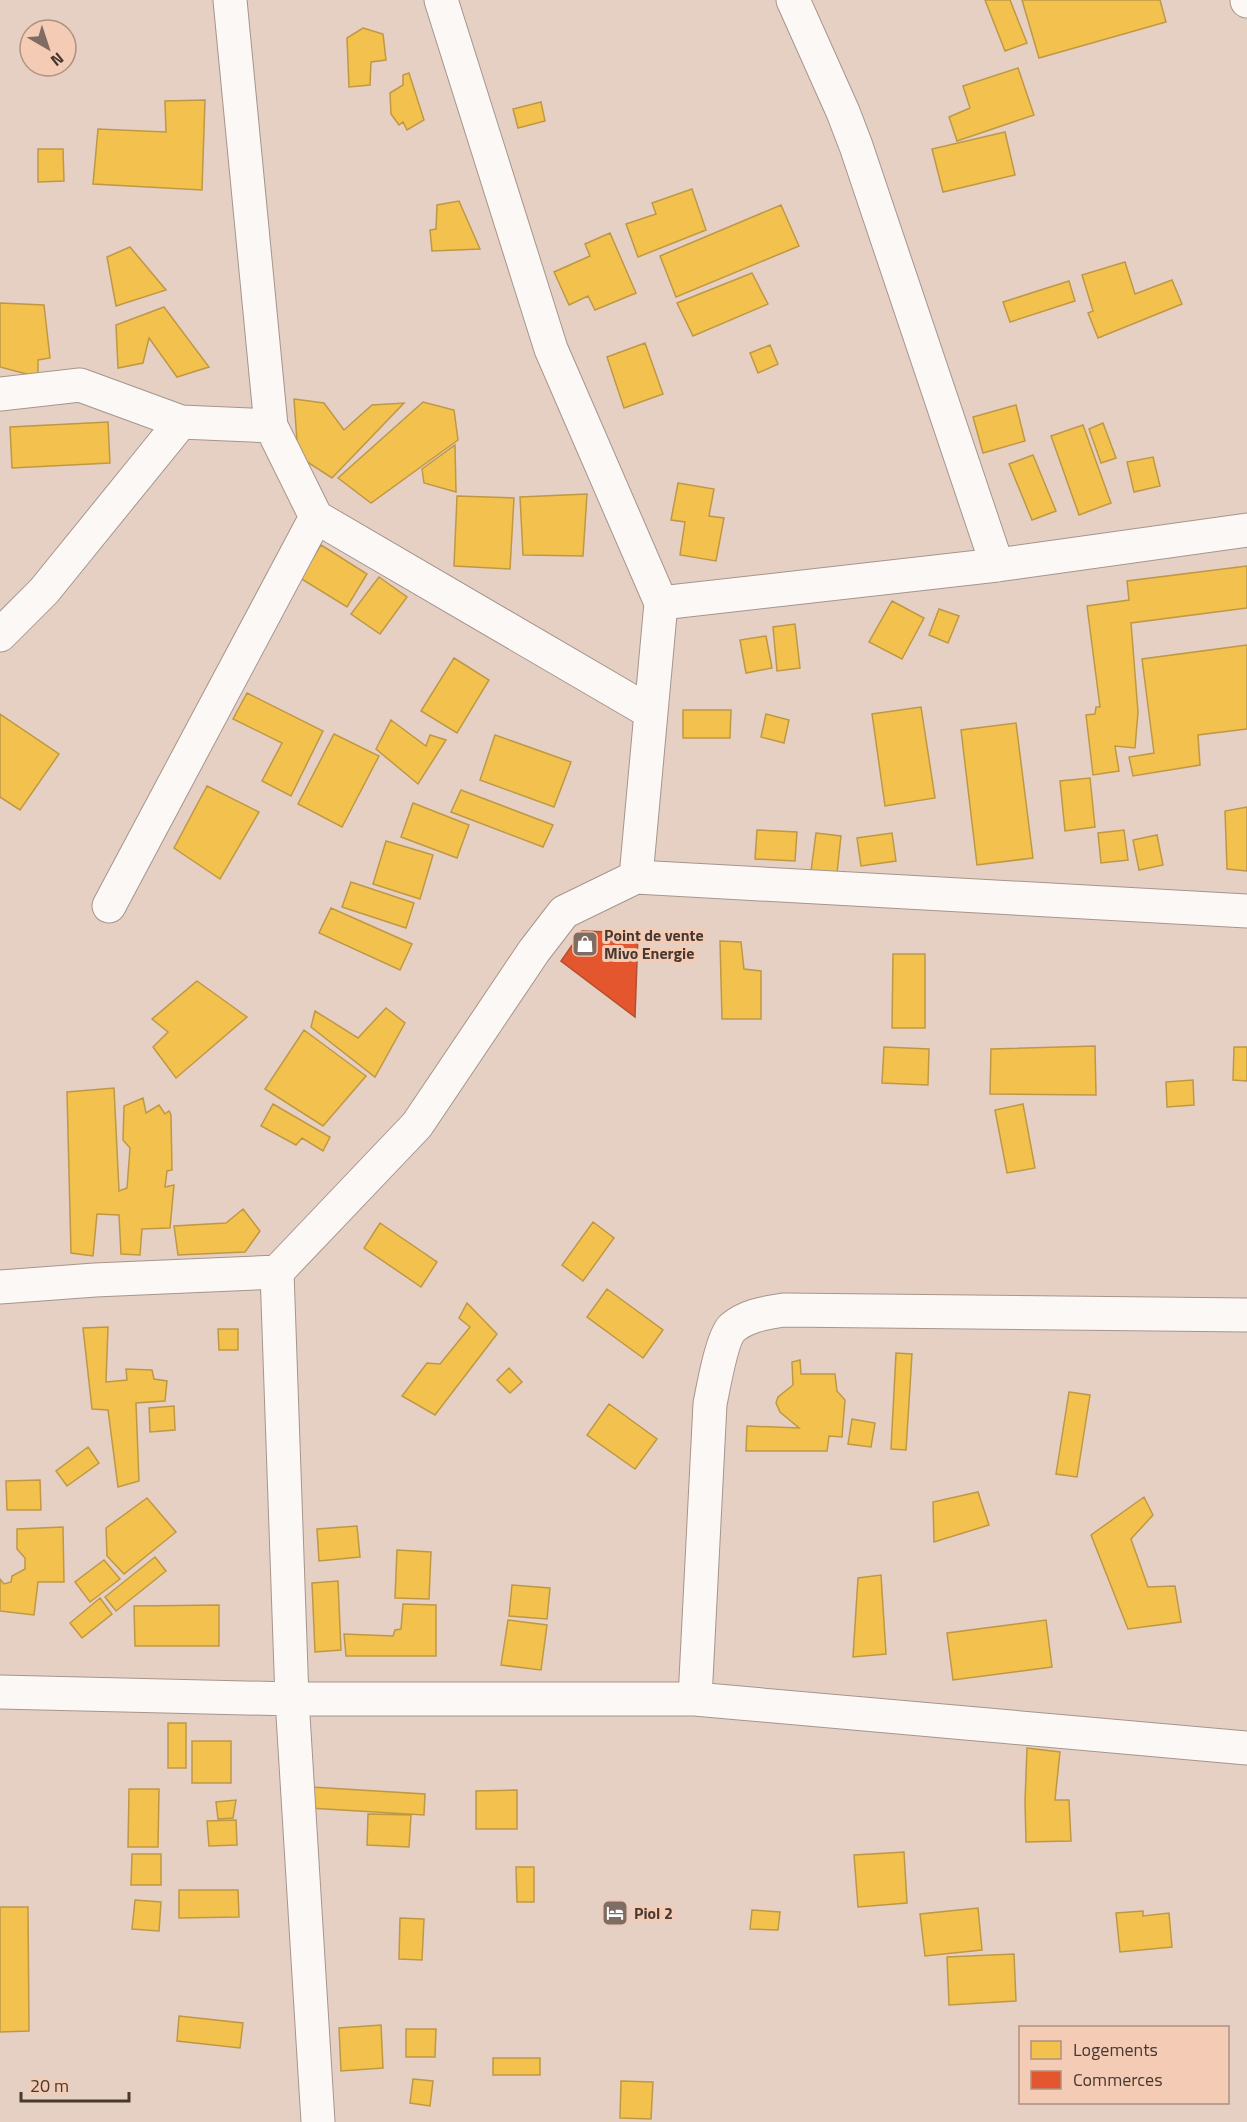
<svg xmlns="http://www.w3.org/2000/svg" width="1247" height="2122" viewBox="0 0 1247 2122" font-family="'Titillium Web',sans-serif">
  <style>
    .homes { fill: #f2c14e; stroke: #bf9845; stroke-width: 1.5 }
    .shops { fill: #e4572e; stroke: #b54e2e; stroke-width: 1.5 }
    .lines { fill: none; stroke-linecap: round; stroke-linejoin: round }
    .minor-casing { stroke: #a6958c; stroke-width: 35 }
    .minor { stroke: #fbf8f6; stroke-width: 33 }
    .labels { text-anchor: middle; stroke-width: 6; stroke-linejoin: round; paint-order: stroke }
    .poi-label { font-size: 16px; font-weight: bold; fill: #48382f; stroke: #f4ccb6; text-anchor: start }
  </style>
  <rect width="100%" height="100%" fill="#e6d0c4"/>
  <!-- homes -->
  <path class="homes" d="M985 0H1010L1027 43 1005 51Z
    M1022 0H1160L1166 22 1039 58Z
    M363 28 383 34 386 60 371 62 370 85 349 87 347 38Z
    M1018 68 1034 115 957 141 949 117 970 108 963 86Z
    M409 73 424 120 407 130 403 122 399 125 391 114 390 93 403 85V75Z
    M205 100 202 190 93 184 98 129 166 132 165 101Z
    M541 102 545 121 518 128 513 109Z
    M1005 132 1015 175 943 192 932 149Z
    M38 149H63L64 181 38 182Z
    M692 189 706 230 638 257 626 224 656 214 652 203Z
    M459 201 480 249 432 251 430 230 436 229 437 205Z
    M781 205 799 246 676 297 660 256Z
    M610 233 636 293 595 310 588 296 569 305 554 272 590 256 585 244Z
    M130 247 166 290 116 306 107 257Z
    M1125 262 1135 294 1172 280 1182 304 1098 338 1088 313 1093 311 1082 275Z
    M752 273 768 304 693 336 677 303Z
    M1069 281 1075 301 1010 322 1003 302Z
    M0 303 44 305 50 358 38 360V377L0 367Z
    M164 307 209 367 177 377 149 338 143 363 118 368 116 325Z
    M645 343 663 394 624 408 607 357Z
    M770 345 778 364 758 373 750 353Z
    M294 399 324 403 344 430 372 405 404 403 332 478 298 456Z
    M423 402 454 410 458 440 371 503 338 478Z
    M1016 405 1025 441 983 453 973 417Z
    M108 422 110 463 12 468 10 427Z
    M1103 423 1116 458 1101 463 1089 429Z
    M1083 425 1111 503 1079 515 1051 436Z
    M455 445 456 492 424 483 422 469Z
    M1033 455 1056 511 1032 520 1009 464Z
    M1153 457 1160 486 1134 492 1127 462Z
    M678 483 714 489 709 516 724 518 716 561 680 555 685 522 671 520Z
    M587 494 583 556 523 555 520 497Z
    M457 496 514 498 510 569 454 566Z
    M321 545 367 574 347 607 300 578Z
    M1247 566V608L1131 623 1138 712 1135 748 1115 746 1119 771 1093 775 1086 715 1095 714 1096 707H1100L1087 606 1129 600 1127 581Z
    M379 577 407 597 380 634 351 614Z
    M892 601 924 618 902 659 869 642Z
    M939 609 959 616 948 643 929 635Z
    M795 624 800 668 777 671 773 627Z
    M766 636 772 668 746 673 740 640Z
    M1247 645V729L1198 735 1200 765 1133 776 1129 757 1154 753 1142 659Z
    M454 658 489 680 457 733 421 711Z
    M247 693 323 731 291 796 262 781 282 743 233 719Z
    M921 707 935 798 885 806 872 714Z
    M683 710H731L730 738H683Z
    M0 714 59 754 20 810 0 797Z
    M766 714 789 720 784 743 761 737Z
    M391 720 426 746 430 735 446 740 418 784 376 749Z
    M1016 723 1033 858 977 865 961 730Z
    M334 734 379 756 342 827 298 804Z
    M495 735 571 762 554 807 480 780Z
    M1090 778 1095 827 1065 831 1060 781Z
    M207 786 259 812 220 879 174 848Z
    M461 790 553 825 543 847 451 812Z
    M413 803 469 825 457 858 401 837Z
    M1247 807V871L1227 869 1225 811Z
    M757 830 797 832 795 861 755 859Z
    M1124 830 1128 860 1101 863 1098 833Z
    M816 833 841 836 837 873 811 871Z
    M892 833 896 861 861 866 857 838Z
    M1157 835 1163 865 1139 870 1133 840Z
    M386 841 433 855 420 899 373 884Z
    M351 882 414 903 406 928 342 907Z
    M331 908 412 944 400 970 319 933Z
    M720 941 741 942 744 969 761 971V1019H722Z
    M893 954H925V1028H892Z
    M197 981 247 1017 176 1078 153 1047 168 1032 152 1019Z
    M386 1008 405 1023 375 1077 311 1027 315 1011 358 1038Z
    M304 1030 366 1076 323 1126 265 1089Z
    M1095 1046 1096 1095 990 1094 991 1049Z
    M884 1047 929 1049 928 1085 882 1083Z
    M1234 1047H1247V1081L1233 1080Z
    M1193 1080 1194 1105 1167 1107 1166 1082Z
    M114 1088 119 1191 127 1188 130 1148 123 1140 124 1106 143 1098 146 1113 159 1105 165 1114 169 1111 171 1115 172 1170 167 1171 165 1187 174 1185 170 1228 142 1229 140 1255 121 1254 119 1215 97 1214 93 1256 71 1253 67 1092Z
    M273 1104 330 1137 323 1151 302 1138 296 1145 261 1126Z
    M1023 1104 1035 1168 1007 1173 995 1110Z
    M243 1209 260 1231 245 1252 178 1255 174 1226 226 1223Z
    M593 1222 614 1238 583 1281 562 1265Z
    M380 1223 437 1262 421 1287 364 1248Z
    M607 1289 663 1330 643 1358 587 1317Z
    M467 1303 497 1334 435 1415 402 1396 427 1363 440 1364 470 1327 459 1318Z
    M108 1327 106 1382 127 1380 126 1369 152 1370 154 1379 167 1381 165 1401 136 1403 139 1481 118 1487 108 1410 92 1409 83 1328Z
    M218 1329H238V1350H219Z
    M896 1353 912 1354 906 1450 891 1449Z
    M800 1360 801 1374H835L837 1391 845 1400 842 1437 829 1436 827 1451H746L747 1426 799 1428 780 1412 776 1403 778 1397 793 1385 792 1362Z
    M509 1368 522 1382 510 1393 497 1380Z
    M1069 1392 1090 1395 1077 1477 1056 1474Z
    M609 1404 657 1439 635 1469 587 1435Z
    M174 1406 175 1430 150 1432 149 1408Z
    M852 1419 875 1423 871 1447 848 1444Z
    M88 1447 99 1463 67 1486 56 1471Z
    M40 1480 41 1510H7L6 1481Z
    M978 1492 989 1525 934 1542 933 1502Z
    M1144 1497 1153 1515 1131 1539 1148 1587 1175 1586 1181 1622 1128 1629 1091 1535Z
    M147 1498 176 1532 124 1574 107 1556 106 1528Z
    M357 1526 360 1557 319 1561 317 1529Z
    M63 1527 64 1582H38L34 1615 0 1611V1579L4 1584 11 1582 12 1576 25 1569V1558L17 1549V1529Z
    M397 1550 431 1552 429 1599 395 1598Z
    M155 1557 166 1571 116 1611 105 1597Z
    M104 1560 120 1579 90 1602 75 1582Z
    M881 1575 886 1654 853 1657 858 1578Z
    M338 1581 341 1650 315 1652 312 1583Z
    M512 1585 550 1588 547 1619 509 1616Z
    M100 1598 112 1614 82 1638 70 1623Z
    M403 1604 436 1605V1656H346L344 1634 393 1636 395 1630 401 1629Z
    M219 1605V1646H135L134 1606Z
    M508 1620 547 1625 541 1670 501 1665Z
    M1046 1620 1052 1667 953 1680 947 1633Z
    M168 1723H186V1768H168Z
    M192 1741H231V1783H192Z
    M1027 1748 1060 1752 1055 1800H1069L1071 1841 1026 1842 1025 1801Z
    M311 1787 425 1794 424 1815 309 1808Z
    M129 1789H159L158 1847H128Z
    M517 1790V1829H476V1791Z
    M236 1800 233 1818 218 1819 216 1802Z
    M368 1814 411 1815 409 1847 367 1845Z
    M236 1820 237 1845 209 1846 207 1821Z
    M904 1852 907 1903 858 1907 854 1855Z
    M132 1854H161V1885H131Z
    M516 1867H534V1902H517Z
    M179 1890H238L239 1917 179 1918Z
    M135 1900 161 1902 159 1931 132 1929Z
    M0 1907H28L29 2031 0 2032Z
    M978 1908 982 1950 925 1956 920 1914Z
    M752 1910 780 1912 778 1930 750 1929Z
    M1143 1911V1916L1169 1913 1172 1947 1120 1952 1116 1913Z
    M400 1918 424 1919 422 1960 399 1959Z
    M1014 1954 1016 2001 949 2005 947 1957Z
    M179 2016 243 2023 240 2048 177 2041Z
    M381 2025 383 2068 341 2071 339 2028Z
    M406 2029H436L435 2057H406Z
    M493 2058H540V2075H493Z
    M413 2079 433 2081 430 2106 410 2103Z
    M621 2081 653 2082 651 2119 620 2118Z"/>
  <!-- shops -->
  <path class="shops" d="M582 931 638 933 635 1017 561 961Z"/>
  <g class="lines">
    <!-- minor casing -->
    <g class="minor-casing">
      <path id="minor" d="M230 0 271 426 316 517 650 712
        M793 0 843 112 856 146 997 565
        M1247 0V1
        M0 394 80 385 181 422 271 426
        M661 603 997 565 1247 530
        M0 635 44 591 181 422
        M636 877 1247 911
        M109 906 316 517
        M0 1287 95 1280 277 1272
        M0 1692 292 1699H695L1247 1748
        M695 1699 710 1404C713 1389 722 1338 732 1328 747 1315 766 1313 784 1310L1247 1315
        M318 2122 292 1699 277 1272 417 1125 534 951 564 912 636 877 661 603 551 349 441 0"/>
    </g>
    <!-- minor -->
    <use href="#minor" class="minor"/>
  </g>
  <!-- icons -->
  <defs>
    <g id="shop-square" transform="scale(1.35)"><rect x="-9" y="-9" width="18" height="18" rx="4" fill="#7f6d63" stroke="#f4ccb6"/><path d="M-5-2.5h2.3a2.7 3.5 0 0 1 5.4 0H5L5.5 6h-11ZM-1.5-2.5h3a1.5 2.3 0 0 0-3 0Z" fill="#fff"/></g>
    <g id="hotel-square" transform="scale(1.35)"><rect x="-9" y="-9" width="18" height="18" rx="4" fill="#7f6d63" stroke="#f4ccb6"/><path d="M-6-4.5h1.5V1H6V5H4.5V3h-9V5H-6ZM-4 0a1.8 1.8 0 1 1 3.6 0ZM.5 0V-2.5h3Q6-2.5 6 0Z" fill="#fff"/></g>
  </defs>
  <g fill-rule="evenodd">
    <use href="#shop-square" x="585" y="944"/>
    <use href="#hotel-square" x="615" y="1913"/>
  </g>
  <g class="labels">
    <!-- poi labels -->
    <g class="poi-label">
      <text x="604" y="941">Point de vente<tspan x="604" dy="18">Mivo Energie</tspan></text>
      <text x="634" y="1919">Piol 2</text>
    </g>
  </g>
  <!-- legend -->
  <rect x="1019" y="2026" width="210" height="78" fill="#f4ccb6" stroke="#af9180" stroke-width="1.5"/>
  <rect x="1031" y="2041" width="30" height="18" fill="#f2c14e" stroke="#af9180" stroke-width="1.5"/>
  <text x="1073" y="2056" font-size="18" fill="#48382f">Logements</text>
  <rect x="1031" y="2071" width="30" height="18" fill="#e4572e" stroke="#af9180" stroke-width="1.5"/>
  <text x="1073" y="2086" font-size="18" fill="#48382f">Commerces</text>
  <!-- north arrow -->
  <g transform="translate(48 48) rotate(141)"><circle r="28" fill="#f4ccb6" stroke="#af9180" stroke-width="1.5"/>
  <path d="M0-4.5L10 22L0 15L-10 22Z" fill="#7f6d63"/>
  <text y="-9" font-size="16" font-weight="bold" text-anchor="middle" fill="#48382f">N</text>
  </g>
  <!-- scale -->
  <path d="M21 2092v9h108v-9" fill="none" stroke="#48382f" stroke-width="3"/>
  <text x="30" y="2092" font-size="18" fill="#48382f" stroke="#f4ccb6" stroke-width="4.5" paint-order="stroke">20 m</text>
</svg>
